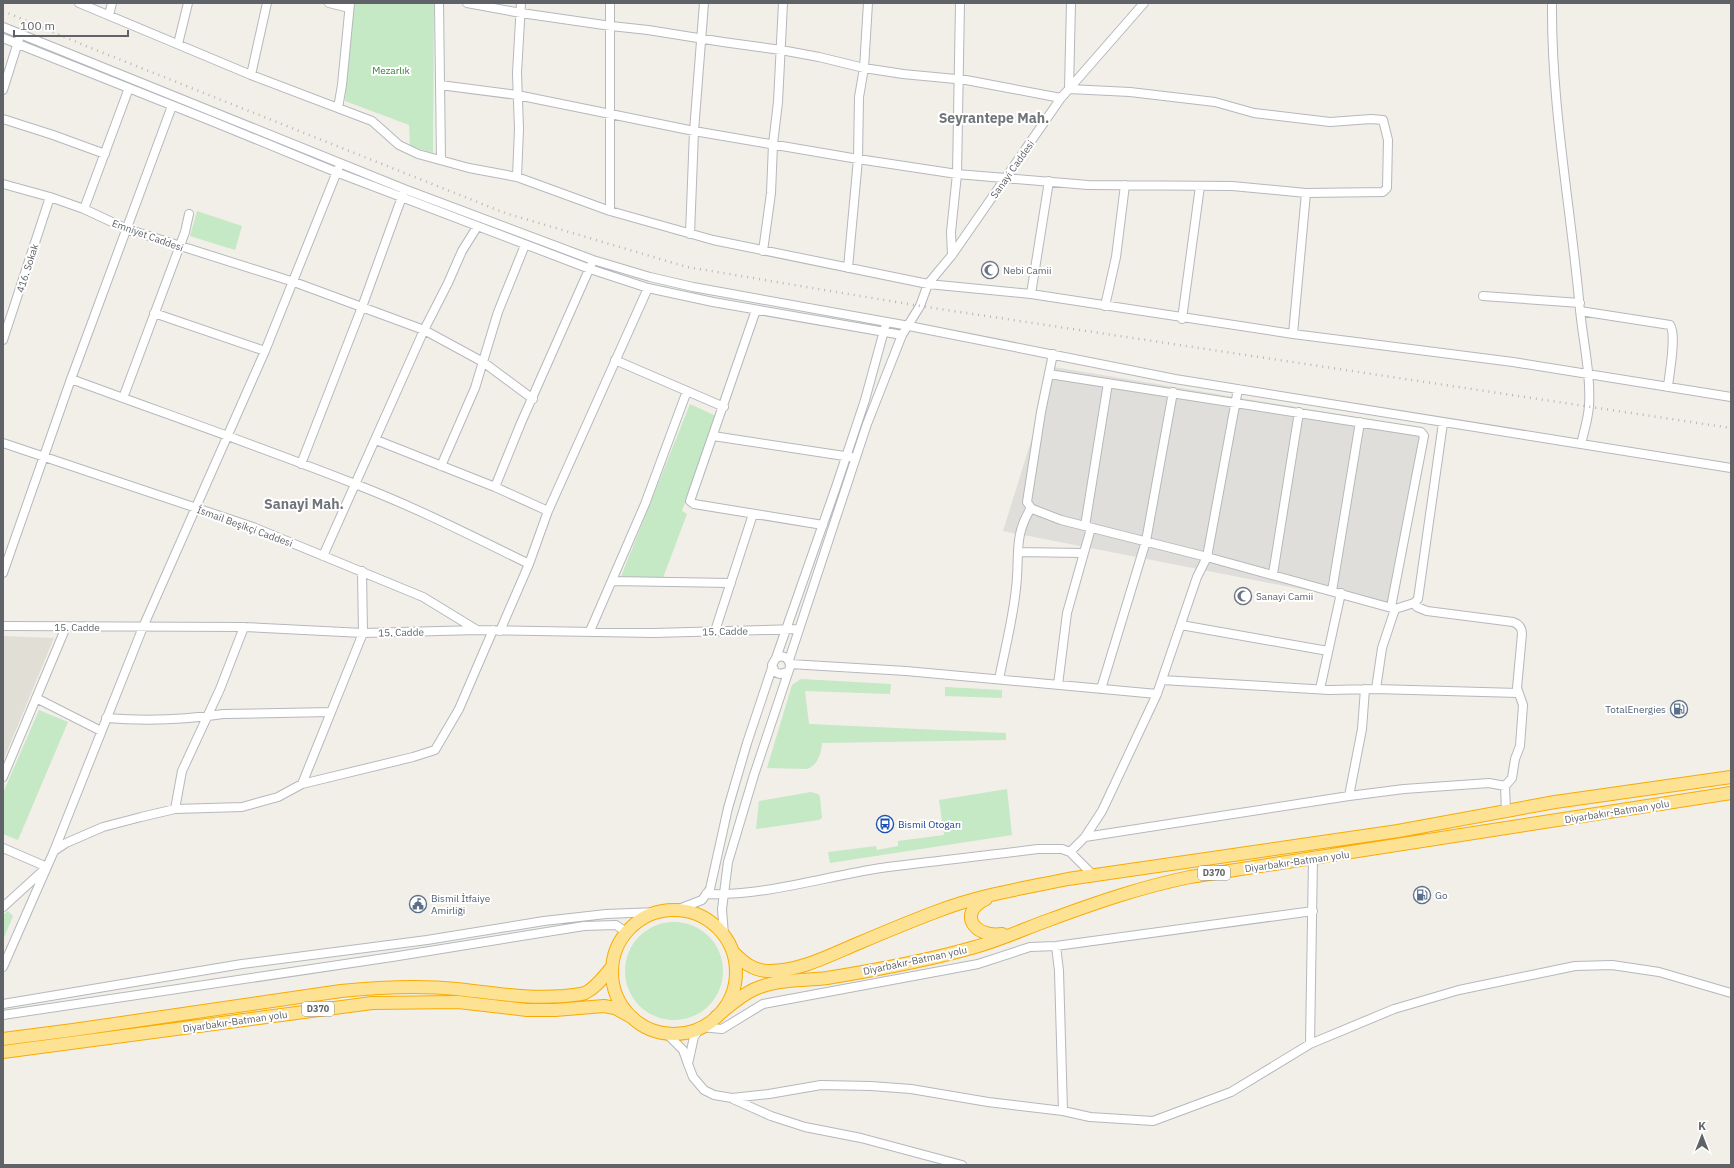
<svg xmlns="http://www.w3.org/2000/svg" width="1734" height="1168" viewBox="0 0 1734 1168" font-family="'IBM Plex Sans',sans-serif">
  <style>
    .industrial { fill: #e0deda }
    .education { fill: #e1ded6 }
    .green { fill: #c5e8c5 }
    .lines { fill: none; stroke-linecap: round; stroke-linejoin: round }
    .minor-casing { stroke: #b5b8bc; stroke-width: 10 }
    .highway-casing { stroke: #f9ab00; stroke-width: 14 }
    .minor { stroke: #fff; stroke-width: 8 }
    .highway { stroke: #fde293; stroke-width: 12 }
    .rail { stroke: #b6b7b8; stroke-width: 2.5; stroke-dasharray: 1 5; stroke-linecap: butt }
    .labels { text-anchor: middle; stroke-width: 4; stroke-linejoin: round; paint-order: stroke }
    .shield { fill: #fff; stroke: #8f9295; stroke-width: 1 }
    .shield-label { font-size: 9px; font-weight: bold; fill: #5f6368 }
    .park-label { font-size: 10px; fill: #348238; stroke: #fff }
    .street-label { font-size: 10px; fill: #5f6368; stroke: #fff }
    .worship-label { font-size: 10px; fill: #5b616d; stroke: #fff; text-anchor: start }
    .service-label { font-size: 10px; fill: #4e5e75; stroke: #fff; text-anchor: start }
    .transit-label { font-size: 10px; fill: #164399; stroke: #fff; text-anchor: start }
    .district-label { font-size: 14px; font-weight: bold; fill: #70757a; stroke: #fff }
  </style>
  <rect width="100%" height="100%" fill="#f1efe8"/>
  <!-- industrial -->
  <path class="industrial" d="M1054 367 1422 428 1388 606 1003 531Z"/>
  <!-- education -->
  <path class="education" d="M3 636 54 638 3 761Z"/>
  <!-- green -->
  <path class="green" d="M353 3H434L433 153 410 146 409 125 345 101Z
    M197 211 242 226 235 250 190 236Z
    M690 404 716 416 682 511 687 514 661 583 620 579Z
    M801 679 891 684 890 694 805 691 809 724 1006 733V740L822 743C821 754 818 765 807 769L767 768 792 685Z
    M945 687 1002 690V698L945 696Z
    M39 710 68 722 18 840 3 834V793Z
    M1007 789 1012 835 830 863 828 852 876 846 877 850 898 846V841L944 835 939 800Z
    M811 792 818 794 820 797 822 818 819 820 756 829 759 801Z
    M8 911 13 916 3 940V915Z
    M625 971a49 49 0 1 1 98 0a49 49 0 1 1-98 0Z"/>
  <g class="lines">
    <!-- minor casing -->
    <g class="minor-casing">
      <path id="minor" d="M79 3 251 75 372 121 399 145 418 154 469 168 517 177 610 211 713 240 928 284 1031 294 1293 334 1513 362 1731 397
        M329 3 349 8
        M439 3 441 160
        M467 3 521 13 611 26 648 30 723 42 781 50 819 57 864 68 903 74 966 80 1061 98
        M610 3V211
        M1552 3C1551 106 1571 208 1580 310 1583 341 1591 374 1589 406 1588 419 1584 432 1581 444
        M109 15 112 3
        M3 27 404 189 593 260 650 277 693 287 909 326 1175 379 1731 468
        M3 38 209 120 336 172 590 269 648 288 713 302 902 335
        M178 44 188 3
        M251 75 267 3
        M440 85 517 95 694 131 858 159 957 174 1088 185 1232 186 1306 193 1383 192 1387 188 1388 140 1383 120 1371 119 1330 122 1254 113 1215 102 1130 92 1069 89 1071 3
        M3 90 19 39
        M338 108 342 85 350 3
        M3 119 53 135 105 154
        M517 177 519 129 517 73 521 3
        M3 184 50 197 84 209 127 229 294 282 424 330 483 362 533 399
        M84 209 129 88
        M690 234 694 131 704 3
        M763 251 771 193 773 144 778 102 783 3
        M952 255 951 232 957 174 960 3
        M848 268 858 159 859 97 864 68 868 3
        M1031 294 1049 181
        M1483 296 1580 303
        M1105 306 1116 257 1125 185
        M756 310 690 501 694 504 823 525
        M1580 311 1670 325C1677 335 1669 374 1668 387
        M154 313 265 351
        M1182 319 1200 186
        M1293 334 1306 193
        M3 340 50 197
        M1053 354 1041 412 1027 502 1031 508 1035 510 1061 520 1207 557 1197 577 1157 694 1102 811 1085 837 1070 852
        M615 360 724 407
        M1049 374 1421 432 1424 436 1391 607
        M71 379C166 414 261 447 355 484 415 507 472 536 529 564
        M1238 389 1207 557 1395 609
        M123 398 185 232 189 214
        M713 436 851 457
        M376 440 495 487 548 511
        M3 443 253 527 423 597 477 630
        M301 464 362 307 403 194
        M441 466 475 388 498 312 525 245
        M495 487 521 423 591 265
        M1085 526 1108 383
        M1018 552 1083 553
        M323 556 424 330 448 283 462 251 477 227
        M3 573 71 379 172 106
        M1273 574 1299 412
        M612 581 731 583
        M1332 591 1360 422
        M1414 603 1417 607 1427 611 1513 622C1519 624 1522 628 1522 634L1517 688 1523 705 1520 746 1515 759 1512 778 1505 786
        M1181 625 1328 651
        M3 626 244 627 363 633 478 630 653 633 799 629
        M500 631 529 564 548 511 648 288
        M590 631 645 504 687 391
        M715 631 753 514
        M776 658 836 487 865 400 885 327
        M789 660 867 424 902 335 920 306 928 284 952 255 1061 98 1144 3
        M790 664 906 671 1157 694
        M999 679C1005 649 1013 619 1016 588 1020 557 1013 536 1031 508
        M1162 680 1329 690 1376 689 1518 693
        M1058 685 1067 613 1091 528
        M1101 689 1146 541 1173 392
        M1320 689 1341 593
        M1376 689 1382 648 1395 609 1414 603 1418 599 1443 423
        M36 698 101 731
        M106 718C145 721 184 720 223 714L331 712
        M3 777 66 627
        M302 784 363 633 362 571
        M1349 796 1362 729 1365 689
        M175 809 182 771 220 689 244 627
        M1085 837 1349 796 1404 789 1489 783 1505 786 1506 811
        M3 848 47 867 3 907
        M54 851 66 843 103 827 141 817 175 809 242 807 278 797 302 784 413 757 435 750 459 709 493 630
        M706 894C765 896 823 877 881 868 933 861 985 856 1038 849H1062L1070 852 1094 876
        M676 910 702 900 710 889 728 808 747 743 772 668
        M724 935 722 909 728 862 754 775 790 667C790 658 783 654 776 658L772 665 775 672 780 674 787 672
        M1056 946 1059 971 1063 1111
        M3 967 54 851 143 627 265 351 338 169
        M3 1004 242 964 427 940 544 921 606 914 657 912
        M3 1015 392 957 584 926 616 925 626 932
        M666 1033 683 1050 688 1064 694 1037 701 1027 722 1029 763 1004 978 964 1030 947 1056 946 1313 911
        M1310 1044 1313 858
        M688 1064 693 1077 704 1090 714 1095 732 1098 769 1094 821 1085 871 1086 911 1089 988 1102 1063 1111 1090 1117 1153 1121 1231 1092 1310 1044 1394 1009 1459 990 1575 966 1612 965 1659 972 1731 993
        M733 1099 771 1116 805 1127 861 1138 962 1165"/>
    </g>
    <!-- highway casing -->
    <g class="highway-casing">
      <path id="highway" d="M986 899C957 913 974 938 1002 934
        M612 972a62 62 0 1 1 124 0a62 62 0 1 1-124 0Z
        M733 952C743 962 752 970 767 971 799 972 830 955 859 943 885 932 911 921 938 911 979 895 1025 888 1068 879L1398 831 1555 802 1731 777
        M716 1017C728 1007 741 995 755 989 777 979 803 981 827 978 876 970 927 961 975 947 1000 940 1024 929 1049 920 1095 903 1141 887 1190 877L1731 793
        M3 1039 73 1030 341 991C380 987 419 985 457 989 493 993 528 999 564 996 571 995 579 995 585 993 596 988 604 976 612 967
        M3 1052 372 1003 458 1002 527 1010H555L604 1006 615 1008 633 1018"/>
    </g>
    <!-- minor -->
    <use href="#minor" class="minor"/>
    <!-- highway -->
    <use href="#highway" class="highway"/>
    <!-- rail -->
    <path class="rail" d="M3 11 86 46 505 213 687 267 920 306 1731 428"/>
  </g>
  <!-- icons -->
  <defs>
    <g id="mosque-ring" transform="scale(0.9)"><circle r="9.5" fill="#fff" stroke="#6b7280" stroke-width="1.5"/><path d="M3.5-4.9A6 6 0 1 0 3.5 4.9A5 5 0 1 1 3.5-4.9Z" fill="#6b7280"/></g>
    <g id="fuel-ring" transform="scale(0.9)"><circle r="9.5" fill="#fff" stroke="#5c6f8a" stroke-width="1.5"/><path d="M-5.5-6h7V0h2V4h1.3V-2.5L3-4.5l.8-.8L6-3V5H2.5V1h-1V6h-7ZM-4.2-4.7v3.2H.2V-4.7Z" fill="#5c6f8a"/></g>
    <g id="bus-ring" transform="scale(0.9)"><circle r="9.5" fill="#fff" stroke="#1a4fb4" stroke-width="1.5"/><path d="M-5-6H5V4H4V6H2V4H-2V6H-4V4H-5ZM-3.5-4V0h7V-4ZM-3.5 1.2v1.5H-2V1.2ZM2 1.2v1.5H3.5V1.2Z" fill="#1a4fb4"/></g>
    <g id="civic-ring" transform="scale(0.9)"><circle r="9.5" fill="#fff" stroke="#5c6f8a" stroke-width="1.5"/><path d="M-.6-6.5H3V-4.5H.6V-3L4-1V1h2V6H-6V1h2V-1L-.6-3ZM-1.2 2.5V6h2.4V2.5Z" fill="#5c6f8a"/></g>
  </defs>
  <g fill-rule="evenodd">
    <use href="#mosque-ring" x="990" y="270"/>
    <use href="#mosque-ring" x="1243" y="596"/>
    <use href="#fuel-ring" x="1679" y="709"/>
    <use href="#bus-ring" x="885" y="824"/>
    <use href="#fuel-ring" x="1422" y="895"/>
    <use href="#civic-ring" x="418" y="904"/>
  </g>
  <g class="labels">
    <!-- shield labels -->
    <g class="shield">
      <rect x="1198" y="866" width="32" height="14" rx="3"/>
      <rect x="302" y="1002" width="32" height="14" rx="3"/>
    </g>
    <g class="shield-label">
      <text x="1214" y="876">D370</text>
      <text x="318" y="1012">D370</text>
    </g>
    <!-- park labels -->
    <g class="park-label">
      <text x="391" y="74">Mezarlık</text>
    </g>
    <!-- street labels -->
    <g class="street-label">
      <text transform="translate(1012 169) rotate(-55)" y="4">Sanayi Caddesi</text>
      <text transform="translate(148 235) rotate(20)" y="4">Emniyet Caddesi</text>
      <text transform="translate(27 268) rotate(-72)" y="4">416. Sokak</text>
      <text transform="translate(245 526) rotate(20)" y="4">İsmail Beşikçi Caddesi</text>
      <text x="77" y="631">15. Cadde</text>
      <text transform="translate(725 631) rotate(-1)" y="4">15. Cadde</text>
      <text transform="translate(401 632) rotate(-1)" y="4">15. Cadde</text>
      <text transform="translate(1617 811) rotate(-9)" y="4">Diyarbakır-Batman yolu</text>
      <text transform="translate(1297 861) rotate(-8)" y="4">Diyarbakır-Batman yolu</text>
      <text transform="translate(915 960) rotate(-12)" y="4">Diyarbakır-Batman yolu</text>
      <text transform="translate(235 1021) rotate(-8)" y="4">Diyarbakır-Batman yolu</text>
    </g>
    <!-- worship labels -->
    <g class="worship-label">
      <text x="1003" y="274">Nebi Camii</text>
      <text x="1256" y="600">Sanayi Camii</text>
    </g>
    <!-- service labels -->
    <g class="service-label">
      <text x="1666" y="713" text-anchor="end">TotalEnergies</text>
      <text x="1435" y="899">Go</text>
      <text x="431" y="902">Bismil İtfaiye<tspan x="431" dy="12">Amirliği</tspan></text>
    </g>
    <!-- transit labels -->
    <g class="transit-label">
      <text x="898" y="828">Bismil Otogarı</text>
    </g>
    <!-- district labels -->
    <g class="district-label">
      <text x="994" y="123">Seyrantepe Mah.</text>
      <text x="304" y="509">Sanayi Mah.</text>
    </g>
  </g>
  <!-- border -->
  <rect width="1734" height="1168" fill="none" stroke="#5f6368" stroke-width="8"/>
  <!-- north arrow -->
  <g transform="translate(1702 1136)" stroke="#ffffff" stroke-width="3" paint-order="stroke">
  <path d="M0-3L7 15L0 10L-7 15Z" fill="#5f6368"/>
  <text y="-6" font-size="11" font-weight="bold" text-anchor="middle" fill="#5f6368">K</text>
  </g>
  <!-- scale -->
  <path d="M14 30v6h114v-6" fill="none" stroke="#5f6368" stroke-width="2"/>
  <text x="20" y="30" font-size="12" fill="#5f6368" stroke="#ffffff" stroke-width="3" paint-order="stroke">100 m</text>
</svg>
